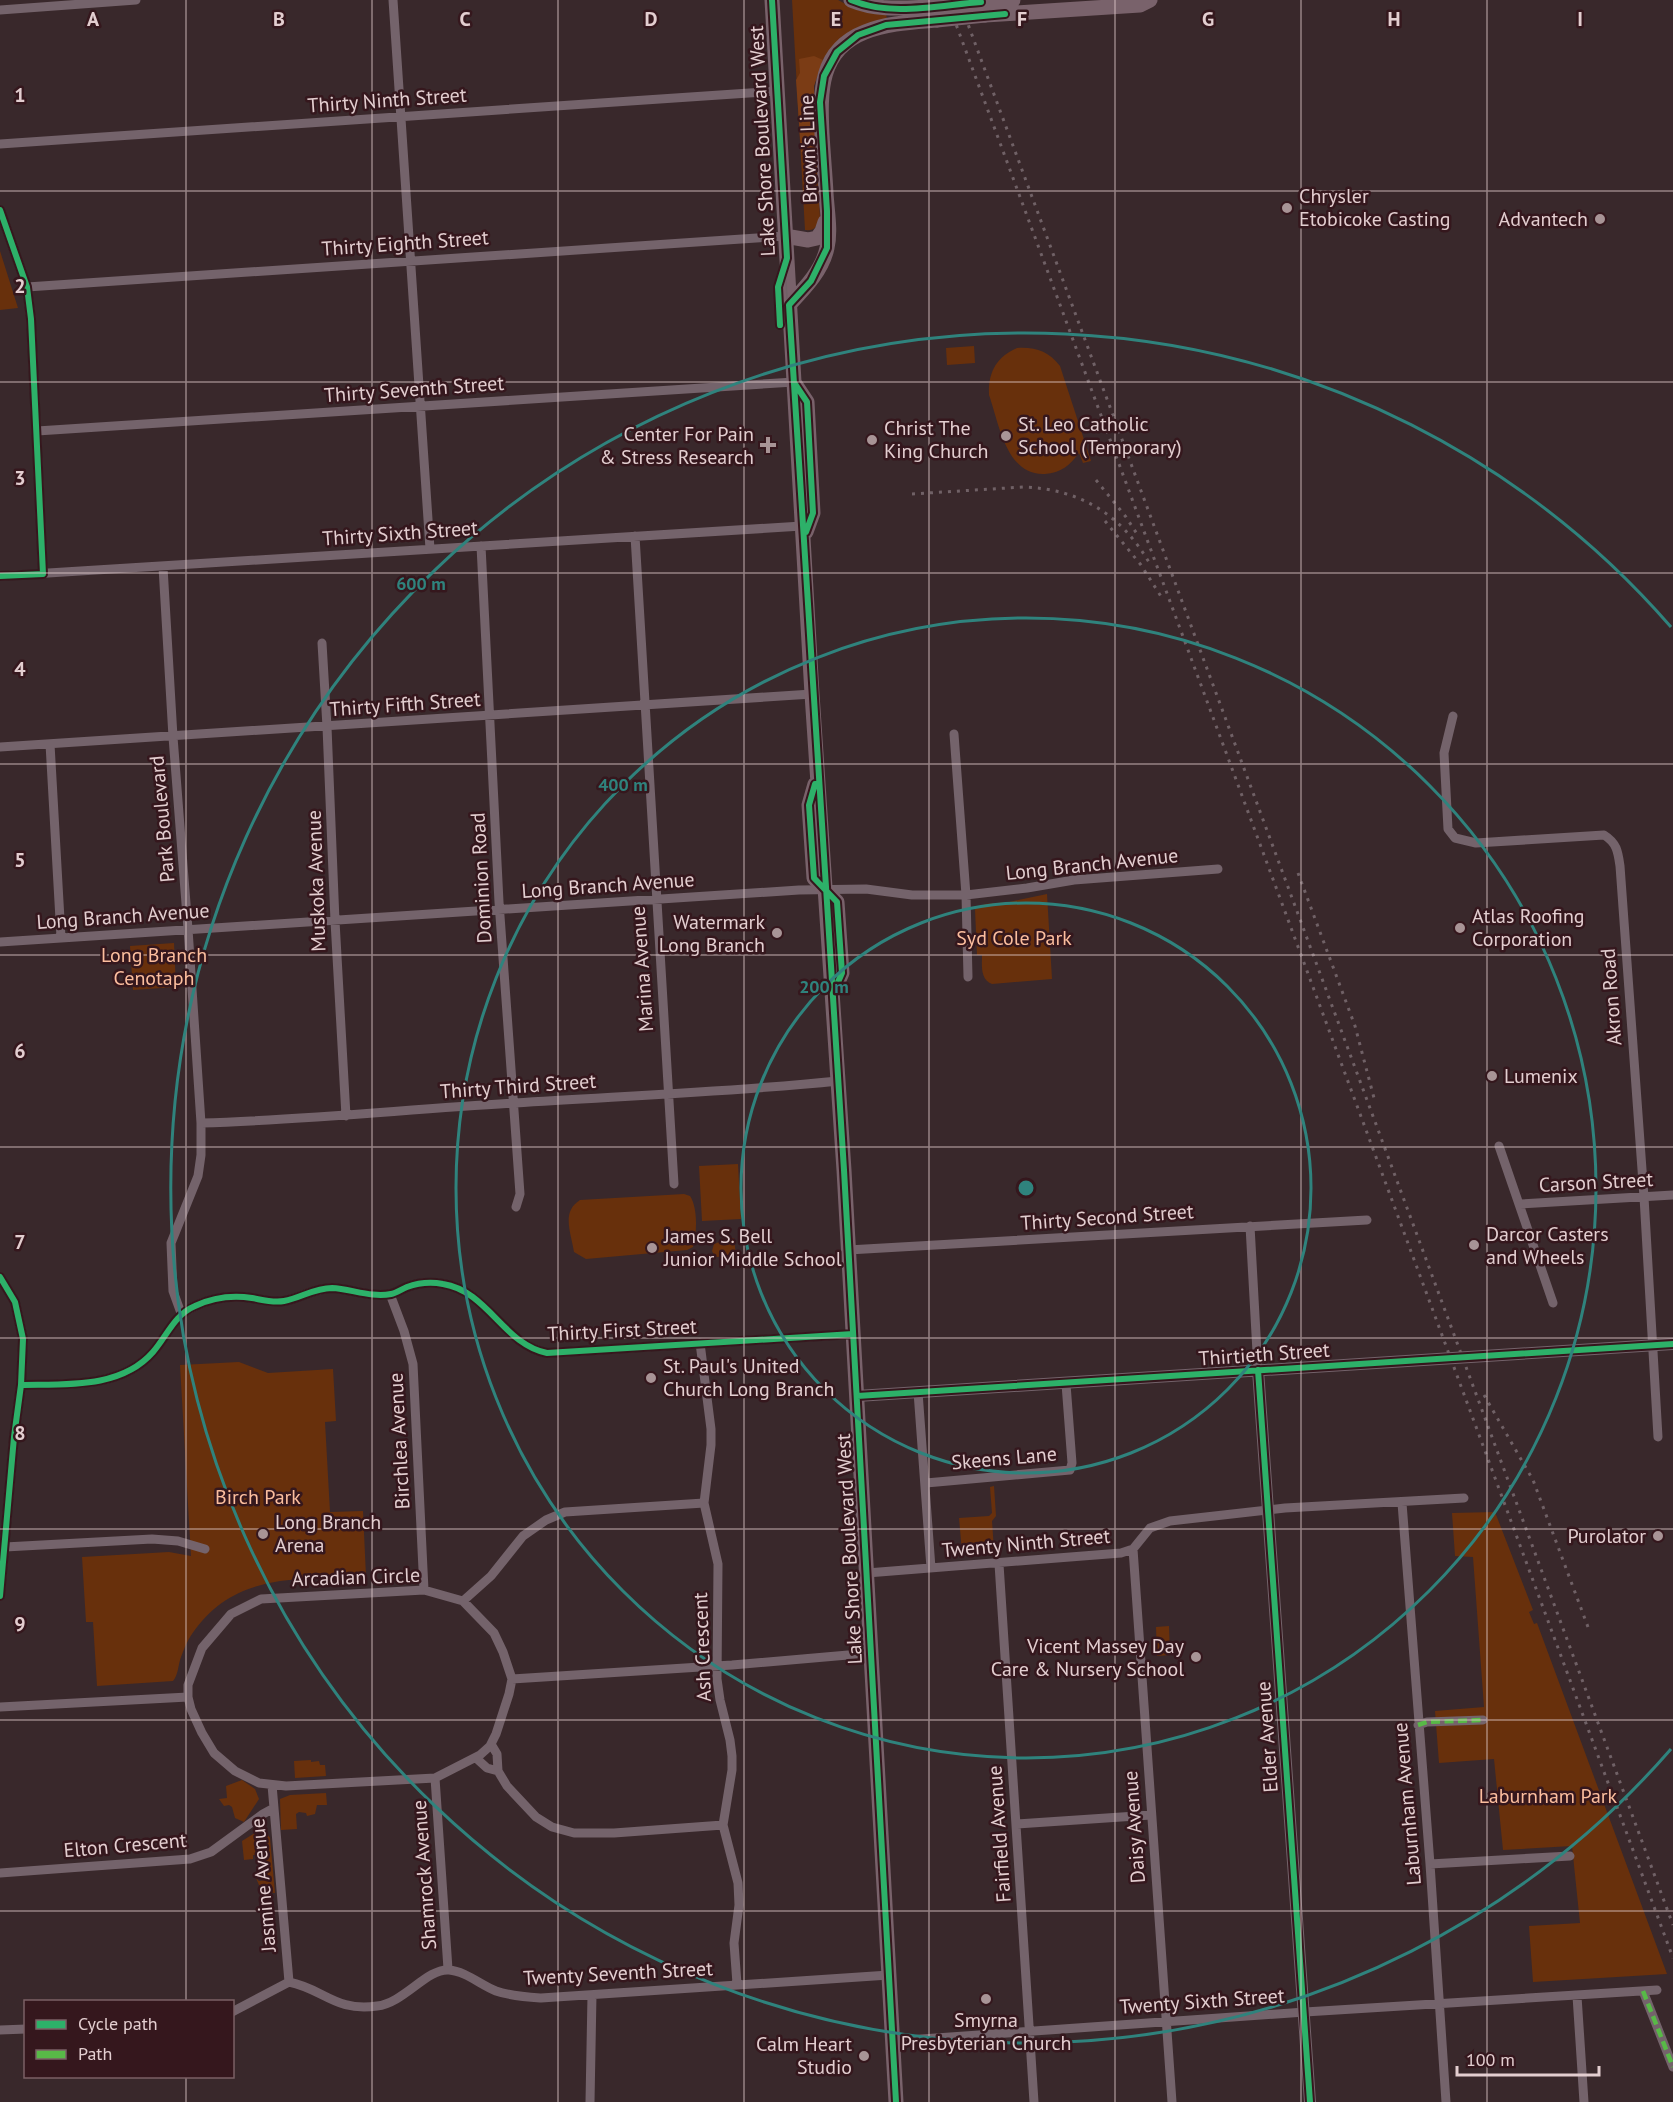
<svg xmlns="http://www.w3.org/2000/svg" width="1673" height="2102" viewBox="0 0 1673 2102" font-family="'PT Sans',sans-serif">
  <style>
    .green { fill: #68300c }
    .forest { fill: #7b3c15 }
    .lines { fill: none; stroke-linecap: round; stroke-linejoin: round }
    .minor { stroke: #74636b; stroke-width: 9 }
    .tertiary { stroke: #74636b; stroke-width: 12 }
    .primary { stroke: #79626b; stroke-width: 15 }
    .tram { stroke: #706166; stroke-width: 1.5 }
    .rail { stroke: #706166; stroke-width: 3; stroke-dasharray: 3 6; stroke-linecap: butt }
    .primary-bridge { stroke: #79626b; stroke-width: 15 }
    .quiet { stroke: #58b947; stroke-width: 4.5; stroke-dasharray: 9 4.5; stroke-linecap: butt }
    .cycleway-casing { stroke: #35171d; stroke-width: 10 }
    .cycleway { stroke: #2db169; stroke-width: 6 }
    .grid { fill: none; stroke: #e3ced0; stroke-width: 1.5; stroke-opacity: 0.55 }
    .ring { fill: none; stroke: #2f837d; stroke-width: 3 }
    .poi-dot { fill: #a89496; stroke: #35171d; stroke-width: 2 }
    .labels { text-anchor: middle; stroke-width: 5; stroke-linejoin: round; paint-order: stroke }
    .street-label { font-size: 20px; fill: #e3ced0; stroke: #35171d }
    .poi-label { font-size: 20px; fill: #e3ced0; stroke: #35171d; text-anchor: start }
    .park-label { font-size: 20px; fill: #fcbe9e; stroke: #35171d }
    .grid-label { font-size: 20px; text-anchor: middle; font-weight: bold; fill: #e3ced0; stroke: #35171d; stroke-width: 5; stroke-linejoin: round; paint-order: stroke }
    .centre { fill: #2f837d; stroke: #35171d; stroke-width: 3 }
    .ring-label { font-size: 18px; text-anchor: middle; font-weight: bold; fill: #2f837d; stroke: #35171d; stroke-width: 5; stroke-linejoin: round; paint-order: stroke }
  </style>
  <rect width="100%" height="100%" fill="#39282b"/>
  <!-- green -->
  <path class="green" d="M792 0H838L857 10 886 14 887 19C851 25 820 47 814 86 812 103 815 123 816 141 817 167 819 193 820 219 816 227 815 231 805 230Z
    M0 251 18 308 0 310Z
    M974 346 975 363 947 365 946 348Z
    M1017 348C1036 347 1048 351 1060 366L1091 461 1083 463 1079 453C1070 465 1061 473 1045 474 1006 476 999 423 989 395 988 373 996 357 1017 348Z
    M1047 894 1052 979 992 984C980 979 982 966 982 955H977L975 909 985 904 1009 902Z
    M174 943 176 987 133 990 130 946Z
    M738 1164 741 1219 702 1221 699 1166Z
    M684 1194 690 1196C698 1208 697 1233 693 1247L687 1250 586 1259 574 1252C571 1232 561 1212 580 1200Z
    M730 1238H734L736 1256 715 1257 712 1251 714 1244Z
    M239 1362 268 1373 333 1369 336 1421 325 1422 330 1512 363 1511 366 1576C299 1580 235 1571 192 1634 187 1641 183 1651 180 1660 178 1667 178 1675 173 1681L97 1686 93 1622H86L82 1557 169 1552 191 1556 180 1365Z
    M994 1486 996 1516 992 1521 994 1550 962 1552 959 1518 989 1516 992 1513 990 1487Z
    M1495 1512 1533 1610 1529 1612 1534 1624 1537 1623 1667 1974 1533 1982 1529 1926 1580 1923 1572 1846 1503 1850 1494 1759 1439 1763 1435 1711 1484 1707 1473 1557 1455 1556 1452 1513Z
    M1169 1626 1170 1655 1157 1656 1156 1627Z
    M311 1760V1762L319 1761 320 1765H325L326 1776 295 1778 294 1761Z
    M242 1780 255 1789 259 1799 244 1822 235 1818 232 1807 229 1805 224 1806 219 1799 227 1798 226 1786Z
    M326 1793 327 1805H317L315 1814 307 1816 306 1813 299 1812 296 1814 297 1829 281 1830 280 1799 290 1795Z
    M264 1829 270 1838 275 1893 262 1892 256 1878 259 1881 266 1880 265 1856 253 1855V1859L244 1860 242 1841 258 1831H264Z"/>
  <!-- forest -->
  <path class="forest" d="M814 56 823 60 814 86 817 153 801 152 796 80 800 73 799 59Z"/>
  <g class="lines">
    <!-- minor -->
    <path class="minor" d="M393 0 430 549
      M0 10 136 0
      M0 144 777 91
      M0 210 27 287 31 319 43 574
      M27 287 785 236
      M37 431 794 382
      M635 536 674 1184
      M481 546 499 902 520 1194 516 1207
      M163 567 173 737 188 929 201 1123V1155L198 1176 171 1243 173 1291 181 1313
      M0 576 802 526
      M322 643 327 727 335 921 346 1116
      M1453 716 1444 753 1448 829 1455 838 1476 843 1604 835C1617 843 1618 852 1620 866L1644 1197 1658 1437
      M954 734 966 895 968 977
      M50 744 61 937
      M0 747 812 694
      M0 942 799 890 866 889 912 895H966L1027 888 1074 880 1218 869
      M201 1123C306 1120 410 1109 515 1103 623 1096 731 1092 838 1081
      M1499 1146 1553 1303
      M1520 1204 1673 1195
      M1250 1226 1258 1370
      M848 1250 1367 1220
      M0 1277 15 1302 23 1339 21 1385 14 1437 0 1596
      M390 1294 404 1331 413 1364 424 1590
      M700 1343 711 1429V1445L704 1503 718 1564 717 1679 720 1700 730 1740 732 1756V1770L723 1825 738 1883 739 1905 734 1943 737 1984
      M21 1385C65 1384 121 1389 153 1352 167 1336 174 1315 195 1306 214 1297 232 1295 252 1298 263 1300 273 1303 284 1301 301 1298 314 1288 332 1288 351 1289 372 1298 391 1294 396 1293 402 1289 407 1287 418 1283 432 1282 443 1284 488 1291 504 1345 547 1353L853 1334
      M918 1392 931 1568
      M926 1483 1070 1470 1072 1463 1066 1384
      M1402 1503 1430 1864 1446 2102
      M5 1547 152 1539 178 1541 205 1549
      M1133 1549 1172 2102
      M999 1564 1034 2102
      M867 1573 1121 1553 1133 1549 1150 1528 1170 1521 1285 1508 1464 1498
      M424 1590 463 1601 494 1633 503 1652 512 1679 509 1694 496 1734 490 1746 480 1755 435 1778 286 1786 259 1783 235 1771 214 1753 202 1733 191 1709 188 1697V1685L202 1648 231 1614 261 1599Z
      M463 1601 491 1576 523 1536 546 1520 565 1512 704 1503
      M512 1679 732 1665 871 1653
      M0 1707 188 1697
      M1418 1725 1427 1722 1483 1720
      M491 1744 497 1754 498 1771 507 1786 536 1817 552 1827 574 1833H614L723 1825
      M476 1758 487 1768 498 1771
      M435 1778 448 1969
      M272 1785 289 1982
      M1017 1824 1151 1815
      M1430 1864 1570 1856
      M0 1873 190 1859 211 1852 263 1814 274 1808
      M1643 1991 1673 2067
      M1577 1996 1584 2102
      M232 2012 289 1982C324 1989 335 2012 377 2006 404 2003 427 1968 449 1970 465 1971 481 1985 496 1991 510 1996 526 1997 541 1998L889 1975
      M0 2030 26 2029
      M893 2041 1305 2012 1657 1990
      M590 2102 592 1995"/>
    <!-- tertiary -->
    <path class="tertiary" d="M1258 1370 1310 2102
      M857 1396 1673 1344"/>
    <!-- primary -->
    <path class="primary" d="M772 0 812 694 844 1170 896 2102
      M851 0C877 11 904 8 931 7
      M981 2 1013 0
      M985 15 1140 5 1150 0
      M785 236 808 240 817 238 822 231 825 222
      M789 305C804 289 822 271 827 248 831 231 827 211 826 193 825 173 823 153 822 134 820 92 819 50 865 32 887 23 913 22 937 20
      M795 384 807 402 813 513 806 532
      M815 784 809 805 814 878 837 902 842 973 834 991"/>
    <!-- tram -->
    <path class="tram" d="M769 0 810 680 842 1179 894 2102"/>
    <!-- rail -->
    <path class="rail" d="M947 0 1673 1958
      M959 0 1673 1925
      M1096 480 1126 517 1137 534
      M912 494 1023 487C1080 489 1121 514 1150 564
      M1105 521 1141 565 1162 598
      M1298 873 1355 1026 1374 1098
      M1484 1395 1533 1480 1588 1627"/>
    <!-- primary-bridge -->
    <path class="primary-bridge" d="M931 7 981 2
      M937 20 985 15"/>
    <!-- quiet -->
    <path class="quiet" d="M1418 1725 1427 1722 1483 1720
      M1643 1991 1673 2067"/>
    <!-- cycleway casing -->
    <g class="cycleway-casing">
      <path id="cycleway" d="M772 0 787 258 778 287 780 325
        M851 0C891 17 940 5 981 2
        M0 210 27 287 31 319 43 574 0 576
        M795 384 807 402 813 513 806 532
        M815 784 809 805 814 878 837 902 842 973 834 991
        M0 1277 15 1302 23 1339 21 1385 14 1437 0 1596
        M1258 1370 1310 2102
        M21 1385C65 1384 121 1389 153 1352 167 1336 174 1315 195 1306 214 1297 232 1295 252 1298 263 1300 273 1303 284 1301 301 1298 314 1288 332 1288 351 1289 372 1298 391 1294 396 1293 402 1289 407 1287 418 1283 432 1282 443 1284 488 1291 504 1345 547 1353L853 1334
        M857 1396 1673 1344
        M896 2102 844 1170 789 305 811 281 827 248V211L820 102 824 76 837 52 858 35 886 25 1005 14"/>
    </g>
    <!-- cycleway -->
    <use href="#cycleway" class="cycleway"/>
  </g>
  <!-- grid -->
  <path class="grid" d="M186 0V2002M372 0V2102M558 0V2102M744 0V2102M929 0V2102M1115 0V2102M1301 0V2102M1487 0V2102M0 191H1673M0 382H1673M0 573H1673M0 764H1673M0 955H1673M0 1147H1673M0 1338H1673M0 1529H1673M0 1720H1673M0 1911H1673M186 2076V2102"/>
  <!-- distance rings -->
  <g class="ring">
    <circle cx="1026" cy="1188" r="285"/>
    <circle cx="1026" cy="1188" r="570"/>
    <path d="M1671 1749A855 855 0 1 1 1671 627"/>
  </g>
  <!-- markers -->
  <g class="poi-dot">
    <circle cx="1287" cy="208" r="6"/>
    <circle cx="1600" cy="219" r="6"/>
    <circle cx="1006" cy="436" r="6"/>
    <circle cx="872" cy="440" r="6"/>
    <path d="M765 436h6v6h6v6h-6v6h-6v-6h-6v-6h6z"/>
    <circle cx="1460" cy="928" r="6"/>
    <circle cx="777" cy="933" r="6"/>
    <circle cx="1492" cy="1076" r="6"/>
    <circle cx="1474" cy="1245" r="6"/>
    <circle cx="652" cy="1248" r="6"/>
    <circle cx="651" cy="1378" r="6"/>
    <circle cx="263" cy="1534" r="6"/>
    <circle cx="1658" cy="1536" r="6"/>
    <circle cx="1196" cy="1657" r="6"/>
    <circle cx="986" cy="1999" r="6"/>
    <circle cx="864" cy="2056" r="6"/>
  </g>
  <g class="labels">
    <!-- street labels -->
    <g class="street-label">
      <text transform="translate(387 100) rotate(-4)" y="7">Thirty Ninth Street</text>
      <text transform="translate(762 141) rotate(-93)" y="7">Lake Shore Boulevard West</text>
      <text transform="translate(808 149) rotate(-92)" y="7">Brown's Line</text>
      <text transform="translate(405 243) rotate(-4)" y="7">Thirty Eighth Street</text>
      <text transform="translate(414 389) rotate(-4)" y="7">Thirty Seventh Street</text>
      <text transform="translate(400 533) rotate(-4)" y="7">Thirty Sixth Street</text>
      <text transform="translate(405 704) rotate(-4)" y="7">Thirty Fifth Street</text>
      <text transform="translate(162 819) rotate(-95)" y="7">Park Boulevard</text>
      <text transform="translate(1092 864) rotate(-6)" y="7">Long Branch Avenue</text>
      <text transform="translate(481 878) rotate(-93)" y="7">Dominion Road</text>
      <text transform="translate(316 881) rotate(-92)" y="7">Muskoka Avenue</text>
      <text transform="translate(608 885) rotate(-4)" y="7">Long Branch Avenue</text>
      <text transform="translate(123 916) rotate(-4)" y="7">Long Branch Avenue</text>
      <text transform="translate(642 969) rotate(-94)" y="7">Marina Avenue</text>
      <text transform="translate(1611 997) rotate(-94)" y="7">Akron Road</text>
      <text transform="translate(518 1086) rotate(-4)" y="7">Thirty Third Street</text>
      <text transform="translate(1596 1182) rotate(-3)" y="7">Carson Street</text>
      <text transform="translate(1107 1217) rotate(-4)" y="7">Thirty Second Street</text>
      <text transform="translate(622 1330) rotate(-3)" y="7">Thirty First Street</text>
      <text transform="translate(1264 1354) rotate(-4)" y="7">Thirtieth Street</text>
      <text transform="translate(399 1441) rotate(-93)" y="7">Birchlea Avenue</text>
      <text transform="translate(1004 1458) rotate(-5)" y="7">Skeens Lane</text>
      <text transform="translate(1026 1543) rotate(-5)" y="7">Twenty Ninth Street</text>
      <text transform="translate(849 1549) rotate(-93)" y="7">Lake Shore Boulevard West</text>
      <text transform="translate(356 1577) rotate(-2)" y="7">Arcadian Circle</text>
      <text transform="translate(702 1647) rotate(-92)" y="7">Ash Crescent</text>
      <text transform="translate(1267 1737) rotate(-94)" y="7">Elder Avenue</text>
      <text transform="translate(1407 1804) rotate(-95)" y="7">Laburnham Avenue</text>
      <text transform="translate(1134 1827) rotate(-94)" y="7">Daisy Avenue</text>
      <text transform="translate(999 1834) rotate(-94)" y="7">Fairfield Avenue</text>
      <text transform="translate(125 1845) rotate(-5)" y="7">Elton Crescent</text>
      <text transform="translate(424 1875) rotate(-94)" y="7">Shamrock Avenue</text>
      <text transform="translate(263 1885) rotate(-95)" y="7">Jasmine Avenue</text>
      <text transform="translate(618 1973) rotate(-3)" y="7">Twenty Seventh Street</text>
      <text transform="translate(1202 2001) rotate(-4)" y="7">Twenty Sixth Street</text>
    </g>
    <!-- poi labels -->
    <g class="poi-label">
      <text x="1299" y="203">Chrysler<tspan x="1299" dy="23">Etobicoke Casting</tspan></text>
      <text x="1588" y="226" text-anchor="end">Advantech</text>
      <text x="1018" y="431">St. Leo Catholic<tspan x="1018" dy="23">School (Temporary)</tspan></text>
      <text x="884" y="435">Christ The<tspan x="884" dy="23">King Church</tspan></text>
      <text x="754" y="441" text-anchor="end">Center For Pain<tspan x="754" dy="23">&amp; Stress Research</tspan></text>
      <text x="1472" y="923">Atlas Roofing<tspan x="1472" dy="23">Corporation</tspan></text>
      <text x="765" y="929" text-anchor="end">Watermark<tspan x="765" dy="23">Long Branch</tspan></text>
      <text x="1504" y="1083">Lumenix</text>
      <text x="1486" y="1241">Darcor Casters<tspan x="1486" dy="23">and Wheels</tspan></text>
      <text x="664" y="1243">James S. Bell<tspan x="664" dy="23">Junior Middle School</tspan></text>
      <text x="663" y="1373">St. Paul's United<tspan x="663" dy="23">Church Long Branch</tspan></text>
      <text x="275" y="1529">Long Branch<tspan x="275" dy="23">Arena</tspan></text>
      <text x="1646" y="1543" text-anchor="end">Purolator</text>
      <text x="1184" y="1653" text-anchor="end">Vicent Massey Day<tspan x="1184" dy="23">Care &amp; Nursery School</tspan></text>
      <text x="986" y="2027" text-anchor="middle">Smyrna<tspan x="986" dy="23">Presbyterian Church</tspan></text>
      <text x="852" y="2051" text-anchor="end">Calm Heart<tspan x="852" dy="23">Studio</tspan></text>
    </g>
    <!-- park labels -->
    <g class="park-label">
      <text x="1014" y="945">Syd Cole Park</text>
      <text x="154" y="962">Long Branch<tspan x="154" dy="23">Cenotaph</tspan></text>
      <text x="258" y="1504">Birch Park</text>
      <text x="1548" y="1803">Laburnham Park</text>
    </g>
  </g>
  <g class="grid-label">
    <text x="93" y="26">A</text>
    <text x="279" y="26">B</text>
    <text x="465" y="26">C</text>
    <text x="651" y="26">D</text>
    <text x="836" y="26">E</text>
    <text x="1022" y="26">F</text>
    <text x="1208" y="26">G</text>
    <text x="1394" y="26">H</text>
    <text x="1580" y="26">I</text>
    <text x="20" y="102">1</text>
    <text x="20" y="293">2</text>
    <text x="20" y="485">3</text>
    <text x="20" y="676">4</text>
    <text x="20" y="867">5</text>
    <text x="20" y="1058">6</text>
    <text x="20" y="1249">7</text>
    <text x="20" y="1440">8</text>
    <text x="20" y="1631">9</text>
  </g>
  <circle cx="1026" cy="1188" r="9" class="centre"/>
  <g class="ring-label">
    <text x="421" y="590">600 m</text>
    <text x="623" y="791">400 m</text>
    <text x="824" y="993">200 m</text>
  </g>
  <!-- legend -->
  <rect x="24" y="2000" width="210" height="78" fill="#35171d" stroke="#7b6065" stroke-width="1.5"/>
  <rect x="36" y="2020" width="30" height="9" fill="#2db169" stroke="#7b6065" stroke-width="1.5"/>
  <text x="78" y="2030" font-size="18" fill="#e3ced0">Cycle path</text>
  <rect x="36" y="2050" width="30" height="9" fill="#58b947" stroke="#7b6065" stroke-width="1.5"/>
  <text x="78" y="2060" font-size="18" fill="#e3ced0">Path</text>
  <!-- scale -->
  <path d="M1457 2066v9h142v-9" fill="none" stroke="#e3ced0" stroke-width="3"/>
  <text x="1466" y="2066" font-size="18" fill="#e3ced0" stroke="#35171d" stroke-width="4.5" paint-order="stroke">100 m</text>
</svg>
